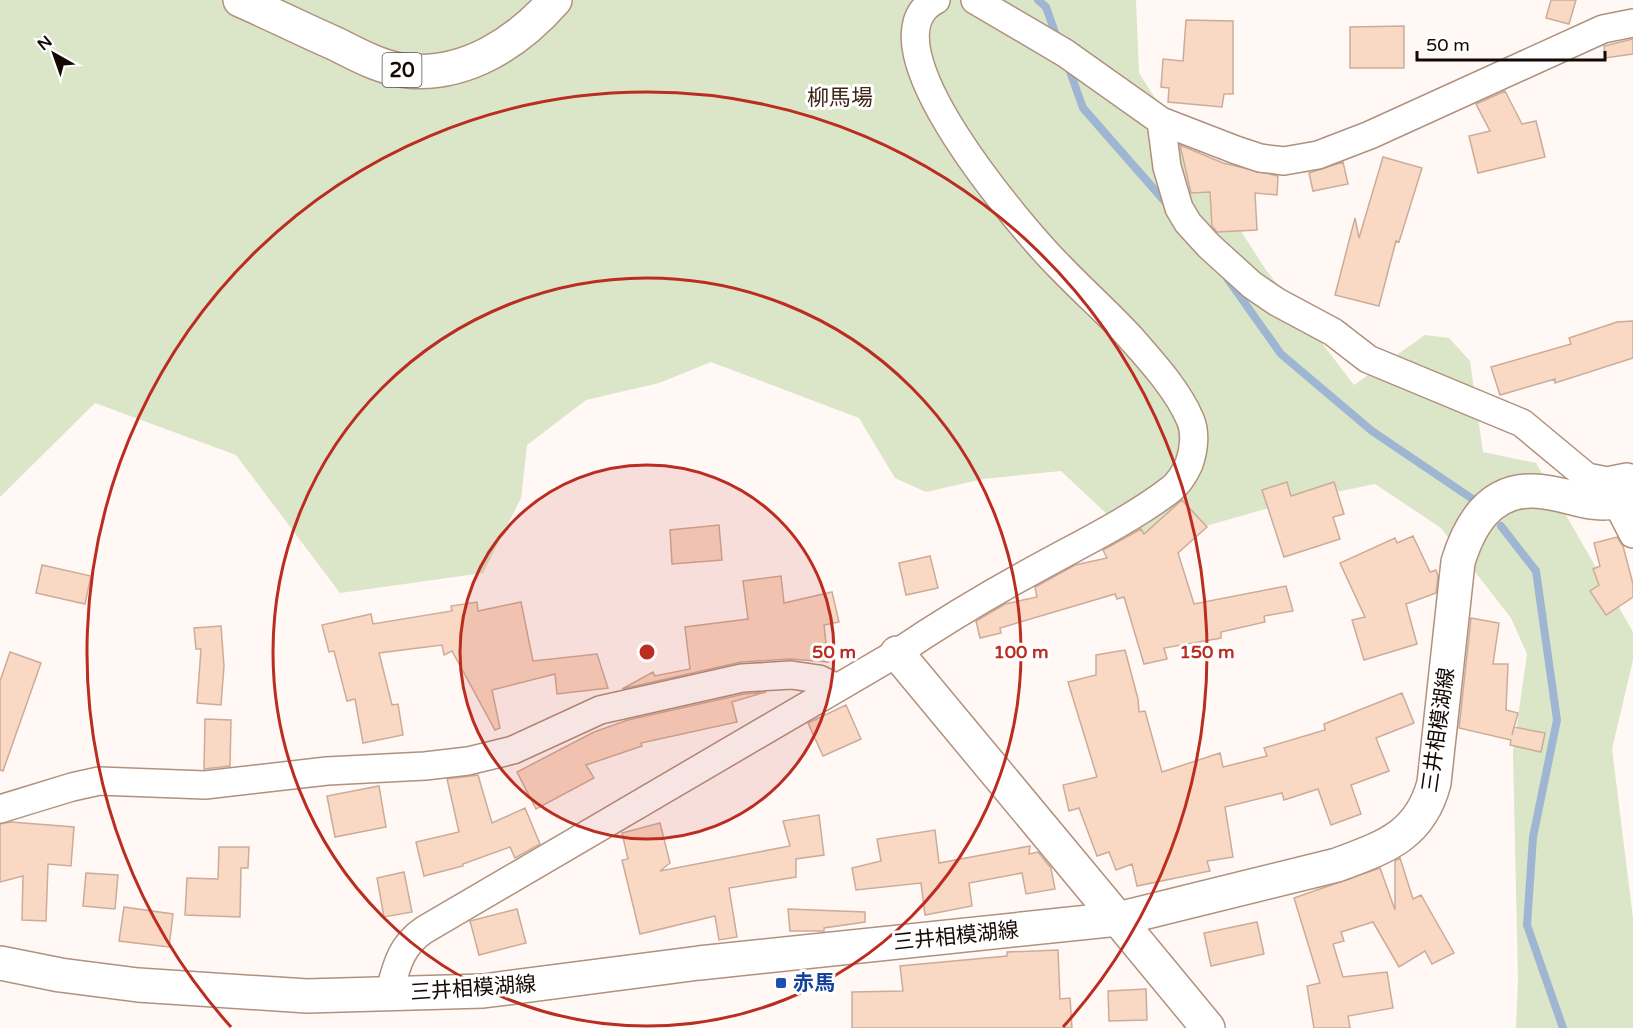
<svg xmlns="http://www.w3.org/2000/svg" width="1633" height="1028" viewBox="0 0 1633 1028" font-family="'Varela Round','Noto Sans JP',sans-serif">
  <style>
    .green { fill: #dbe5c7 }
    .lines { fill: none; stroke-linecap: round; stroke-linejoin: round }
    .stream { stroke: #9fb6d3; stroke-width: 8 }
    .building { fill: #f9d8c4; stroke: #ccac99; stroke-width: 1.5 }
    .minor-casing { stroke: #b0917e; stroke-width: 30 }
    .tertiary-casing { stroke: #b0917e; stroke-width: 36 }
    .secondary-casing { stroke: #b0917e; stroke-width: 36 }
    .trunk-casing { stroke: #b0917e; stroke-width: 36 }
    .minor { stroke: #fff; stroke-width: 27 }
    .tertiary { stroke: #fff; stroke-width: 33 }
    .secondary { stroke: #fff; stroke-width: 33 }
    .trunk { stroke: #fff; stroke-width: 33 }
    .ring { fill: none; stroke: #bb2d20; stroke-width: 3 }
    .transit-dot { fill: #1a4fb4; stroke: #fff; stroke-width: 2 }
    .labels { text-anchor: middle; stroke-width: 6; stroke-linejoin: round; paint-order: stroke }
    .shield { fill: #fff; stroke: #5a524f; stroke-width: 1.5 }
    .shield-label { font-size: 20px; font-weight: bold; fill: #130804 }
    .street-label { font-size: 21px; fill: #130804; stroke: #fff }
    .transit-label { font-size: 21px; font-weight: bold; fill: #164399; stroke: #fff; text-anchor: start }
    .neighbourhood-label { font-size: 22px; fill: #3f2616; stroke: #fff }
    .centre { fill: #bb2d20; stroke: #fff; stroke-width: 3 }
    .ring-label { font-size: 18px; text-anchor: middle; font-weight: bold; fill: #bb2d20; stroke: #fff; stroke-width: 6; stroke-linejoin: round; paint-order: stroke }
  </style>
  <rect width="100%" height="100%" fill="#fff8f4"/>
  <!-- green -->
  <path class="green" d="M0 0H1136L1139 73 1266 270 1354 385 1425 335 1449 338 1470 361 1483 452 1536 463 1633 632V660L1612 749 1633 918V1028H1516L1518 979 1513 753 1527 654 1511 618 1441 528 1375 484 1293 501 1140 545 1061 471 983 479 926 492 895 478 859 418 711 362 659 383 586 400 527 445 521 498 483 573 340 593 236 455 95 403 0 497Z"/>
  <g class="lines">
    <!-- stream -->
    <path class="stream" d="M1038 0 1046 7 1058 41
      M1068 66 1083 108 1168 205
      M1227 278 1281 354 1372 431 1480 504
      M1501 526 1536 571 1557 720 1533 837 1527 925 1563 1028"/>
  </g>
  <!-- building -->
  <path class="building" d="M1551 0H1576L1569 24 1546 18Z
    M1186 20 1233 21V94H1224L1222 107 1168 102 1169 88 1161 87 1163 59 1183 61Z
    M1404 26V68H1350V27Z
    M1633 39V54L1605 58 1604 46Z
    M1505 91 1522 124 1536 121 1545 157 1478 173 1469 136 1490 131 1476 104Z
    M1180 145 1223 163 1278 176 1277 195 1255 193 1257 230 1217 232 1212 226 1210 192 1191 193Z
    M1383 157 1422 168 1399 242 1396 241 1379 306 1335 295 1355 218 1359 238Z
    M1343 162 1348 184 1313 191 1309 173Z
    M1633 321V358L1555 383V379L1500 395 1491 367 1571 344 1569 338 1617 322Z
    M1287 482 1291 496 1334 482 1344 514 1333 517 1340 539 1284 557 1262 490Z
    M1182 500 1207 527 1178 553 1194 604 1286 586 1293 611 1264 616 1265 622 1221 632V638L1164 648 1167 659 1144 664 1124 597 1117 599 1115 594 1000 628 1001 633 980 638 976 621 1005 604 1037 597 1035 587 1075 565 1107 558 1103 550 1141 529 1144 534Z
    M719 525 722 560 672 564 670 530Z
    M1413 536 1430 572 1436 570 1438 576 1436 593 1406 604 1417 644 1364 660 1352 620 1365 617 1340 563 1395 538 1397 543Z
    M1617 537 1623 546 1633 584V597L1606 615 1590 591 1599 585 1593 569 1600 566 1594 543Z
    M930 556 938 588 906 595 899 563Z
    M42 565 91 576 85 604 36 593Z
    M781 576 784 603 832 592 839 622 824 625 828 662 790 659 741 662 622 689 653 672 655 676 690 669 685 627 748 619 743 581Z
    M477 602 478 611 521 602 533 661 597 654 608 688 557 694 555 674 492 690 500 728 495 730 452 651 444 655 442 645 379 653 392 705 398 704 403 735 363 743 355 699 347 701 334 651 329 652 322 625 371 614 373 624 452 611 451 606Z
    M1471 618 1499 623 1493 664H1508L1506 710 1518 713 1512 735 1514 727 1545 733 1541 752 1510 745 1511 740 1459 728Z
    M221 626 224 666 221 705 197 703 201 649H196L194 628Z
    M1125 650 1138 699 1139 712 1145 711 1162 772 1220 753 1223 767 1267 756 1264 748 1325 730 1324 724 1402 693 1414 723 1376 738 1389 771 1351 785 1361 814 1331 825 1318 789 1284 800 1282 793 1225 807 1233 857 1207 861 1210 871 1137 886 1132 864 1116 870 1109 852 1097 856 1079 808 1069 811 1063 785 1097 777 1068 682 1096 675V655Z
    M10 652 41 663 3 771 0 770V681Z
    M766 692 732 702 737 722 641 743 642 746 586 765 594 778 536 809 517 772 594 732 628 720 744 694Z
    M846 705 861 739 823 756 808 723Z
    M205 719 231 720 230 766 204 769Z
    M478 775 492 823 525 808 540 844 515 858 510 847 463 864V866L424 876 416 842 459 832 447 779Z
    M379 786 386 827 335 837 327 796Z
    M819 815 824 855 796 859V877L729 888 737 937 719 940 715 916 640 934 622 860 628 859 622 833 660 823 670 863 660 871 790 846 783 821Z
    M11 822 74 827 71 866 48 864 46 921 22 920 23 876 0 882V824Z
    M935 830 939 863 1030 846 1029 854 1038 852 1051 868 1055 889 1026 894 1022 873 969 883 972 906 925 915 921 883 856 890 852 868 881 861 877 839Z
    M219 847H249L248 868H241L240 917 185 915 187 878 218 879Z
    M1400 858 1413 899 1421 895 1454 953 1432 964 1425 951 1399 967 1373 922 1341 932 1344 941 1333 944 1343 977 1387 972 1393 1008 1348 1016 1350 1028H1314L1307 986 1320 983 1294 898 1380 868 1395 910V861Z
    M404 872 412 912 384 917 377 878Z
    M86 873 118 875 115 909 83 906Z
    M124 907 173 914 169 947 119 941Z
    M517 909 526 943 479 955 470 921Z
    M788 909 865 912V922L824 928V931H790Z
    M1257 922 1264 954 1211 966 1204 933Z
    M1058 950 1060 999 1070 998 1072 1028H852V992L903 991 900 966 1007 956V952Z
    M1146 989 1147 1020 1109 1021 1108 991Z"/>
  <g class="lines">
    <!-- minor casing -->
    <g class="minor-casing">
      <path id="minor" d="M975 0 1065 53 1161 121 1236 150 1260 158 1284 161 1318 155 1370 135 1603 29 1633 23
        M1161 121 1167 167 1179 208 1188 223 1209 246 1252 285 1277 302 1333 332 1368 359 1522 423 1587 477 1607 481 1627 477 1633 479
        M1617 503 1633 534
        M0 809 72 787 99 781 205 785 327 771 425 766 468 761 513 750 600 710 742 678 791 675 819 679 837 688
        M389 994C396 968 400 946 424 930L897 653C944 621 993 592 1043 565 1085 542 1132 519 1170 490 1178 484 1185 473 1189 464 1194 450 1196 432 1190 419 1177 389 1151 361 1130 337 1108 313 1084 292 1061 268 1026 233 857 40 936 0"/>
    </g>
    <!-- tertiary casing -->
    <g class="tertiary-casing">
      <path id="tertiary" d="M897 653 1118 919"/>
    </g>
    <!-- secondary casing -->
    <g class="secondary-casing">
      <path id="secondary" d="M1118 919 1208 1028
        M0 963 60 975 138 985 307 996 483 991 699 963 1118 919 1337 865C1385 847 1420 836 1434 783L1458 562C1469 526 1489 490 1533 491 1573 492 1591 513 1633 497"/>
    </g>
    <!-- trunk casing -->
    <g class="trunk-casing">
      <path id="trunk" d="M240 0C272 14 304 30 336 44 358 55 383 69 408 71 467 76 518 42 555 0"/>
    </g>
    <!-- minor -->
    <use href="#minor" class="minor"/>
    <!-- tertiary -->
    <use href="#tertiary" class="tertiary"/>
    <!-- secondary -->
    <use href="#secondary" class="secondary"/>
    <!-- trunk -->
    <use href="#trunk" class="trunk"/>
  </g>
  <!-- distance rings -->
  <circle cx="647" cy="652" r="187" fill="#bb2d20" fill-opacity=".12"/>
  <g class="ring">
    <circle cx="647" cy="652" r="187"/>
    <circle cx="647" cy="652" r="374"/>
    <path d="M231 1027A560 560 0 1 1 1063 1027"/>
  </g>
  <!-- markers -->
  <rect class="transit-dot" x="775" y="977" width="12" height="12" rx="3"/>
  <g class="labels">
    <!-- shield labels -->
    <rect class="shield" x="382.5" y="53" width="39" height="34" rx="4.5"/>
    <g class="shield-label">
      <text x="402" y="77">20</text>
    </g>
    <!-- street labels -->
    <g class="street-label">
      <text transform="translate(1438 730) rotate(-82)" y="7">三井相模湖線</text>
      <text transform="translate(956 936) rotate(-6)" y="7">三井相模湖線</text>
      <text transform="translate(473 988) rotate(-4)" y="7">三井相模湖線</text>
    </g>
    <!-- transit labels -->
    <g class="transit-label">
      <text x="793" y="990">赤馬</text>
    </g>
    <!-- neighbourhood labels -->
    <g class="neighbourhood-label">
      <text x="840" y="105">柳馬場</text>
    </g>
  </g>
  <circle cx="647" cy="652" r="9" class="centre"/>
  <g class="ring-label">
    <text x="834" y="658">50 m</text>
    <text x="1021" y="658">100 m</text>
    <text x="1207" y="658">150 m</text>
  </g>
  <!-- north arrow -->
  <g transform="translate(54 54) rotate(320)" stroke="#ffffff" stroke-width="4.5" paint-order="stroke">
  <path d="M0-4.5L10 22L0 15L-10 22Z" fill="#130804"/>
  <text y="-9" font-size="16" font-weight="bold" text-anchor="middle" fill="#130804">N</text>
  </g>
  <!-- scale -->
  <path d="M1417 51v9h188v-9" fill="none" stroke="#130804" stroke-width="3"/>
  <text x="1426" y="51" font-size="18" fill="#130804" stroke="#ffffff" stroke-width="4.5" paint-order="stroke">50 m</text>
</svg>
